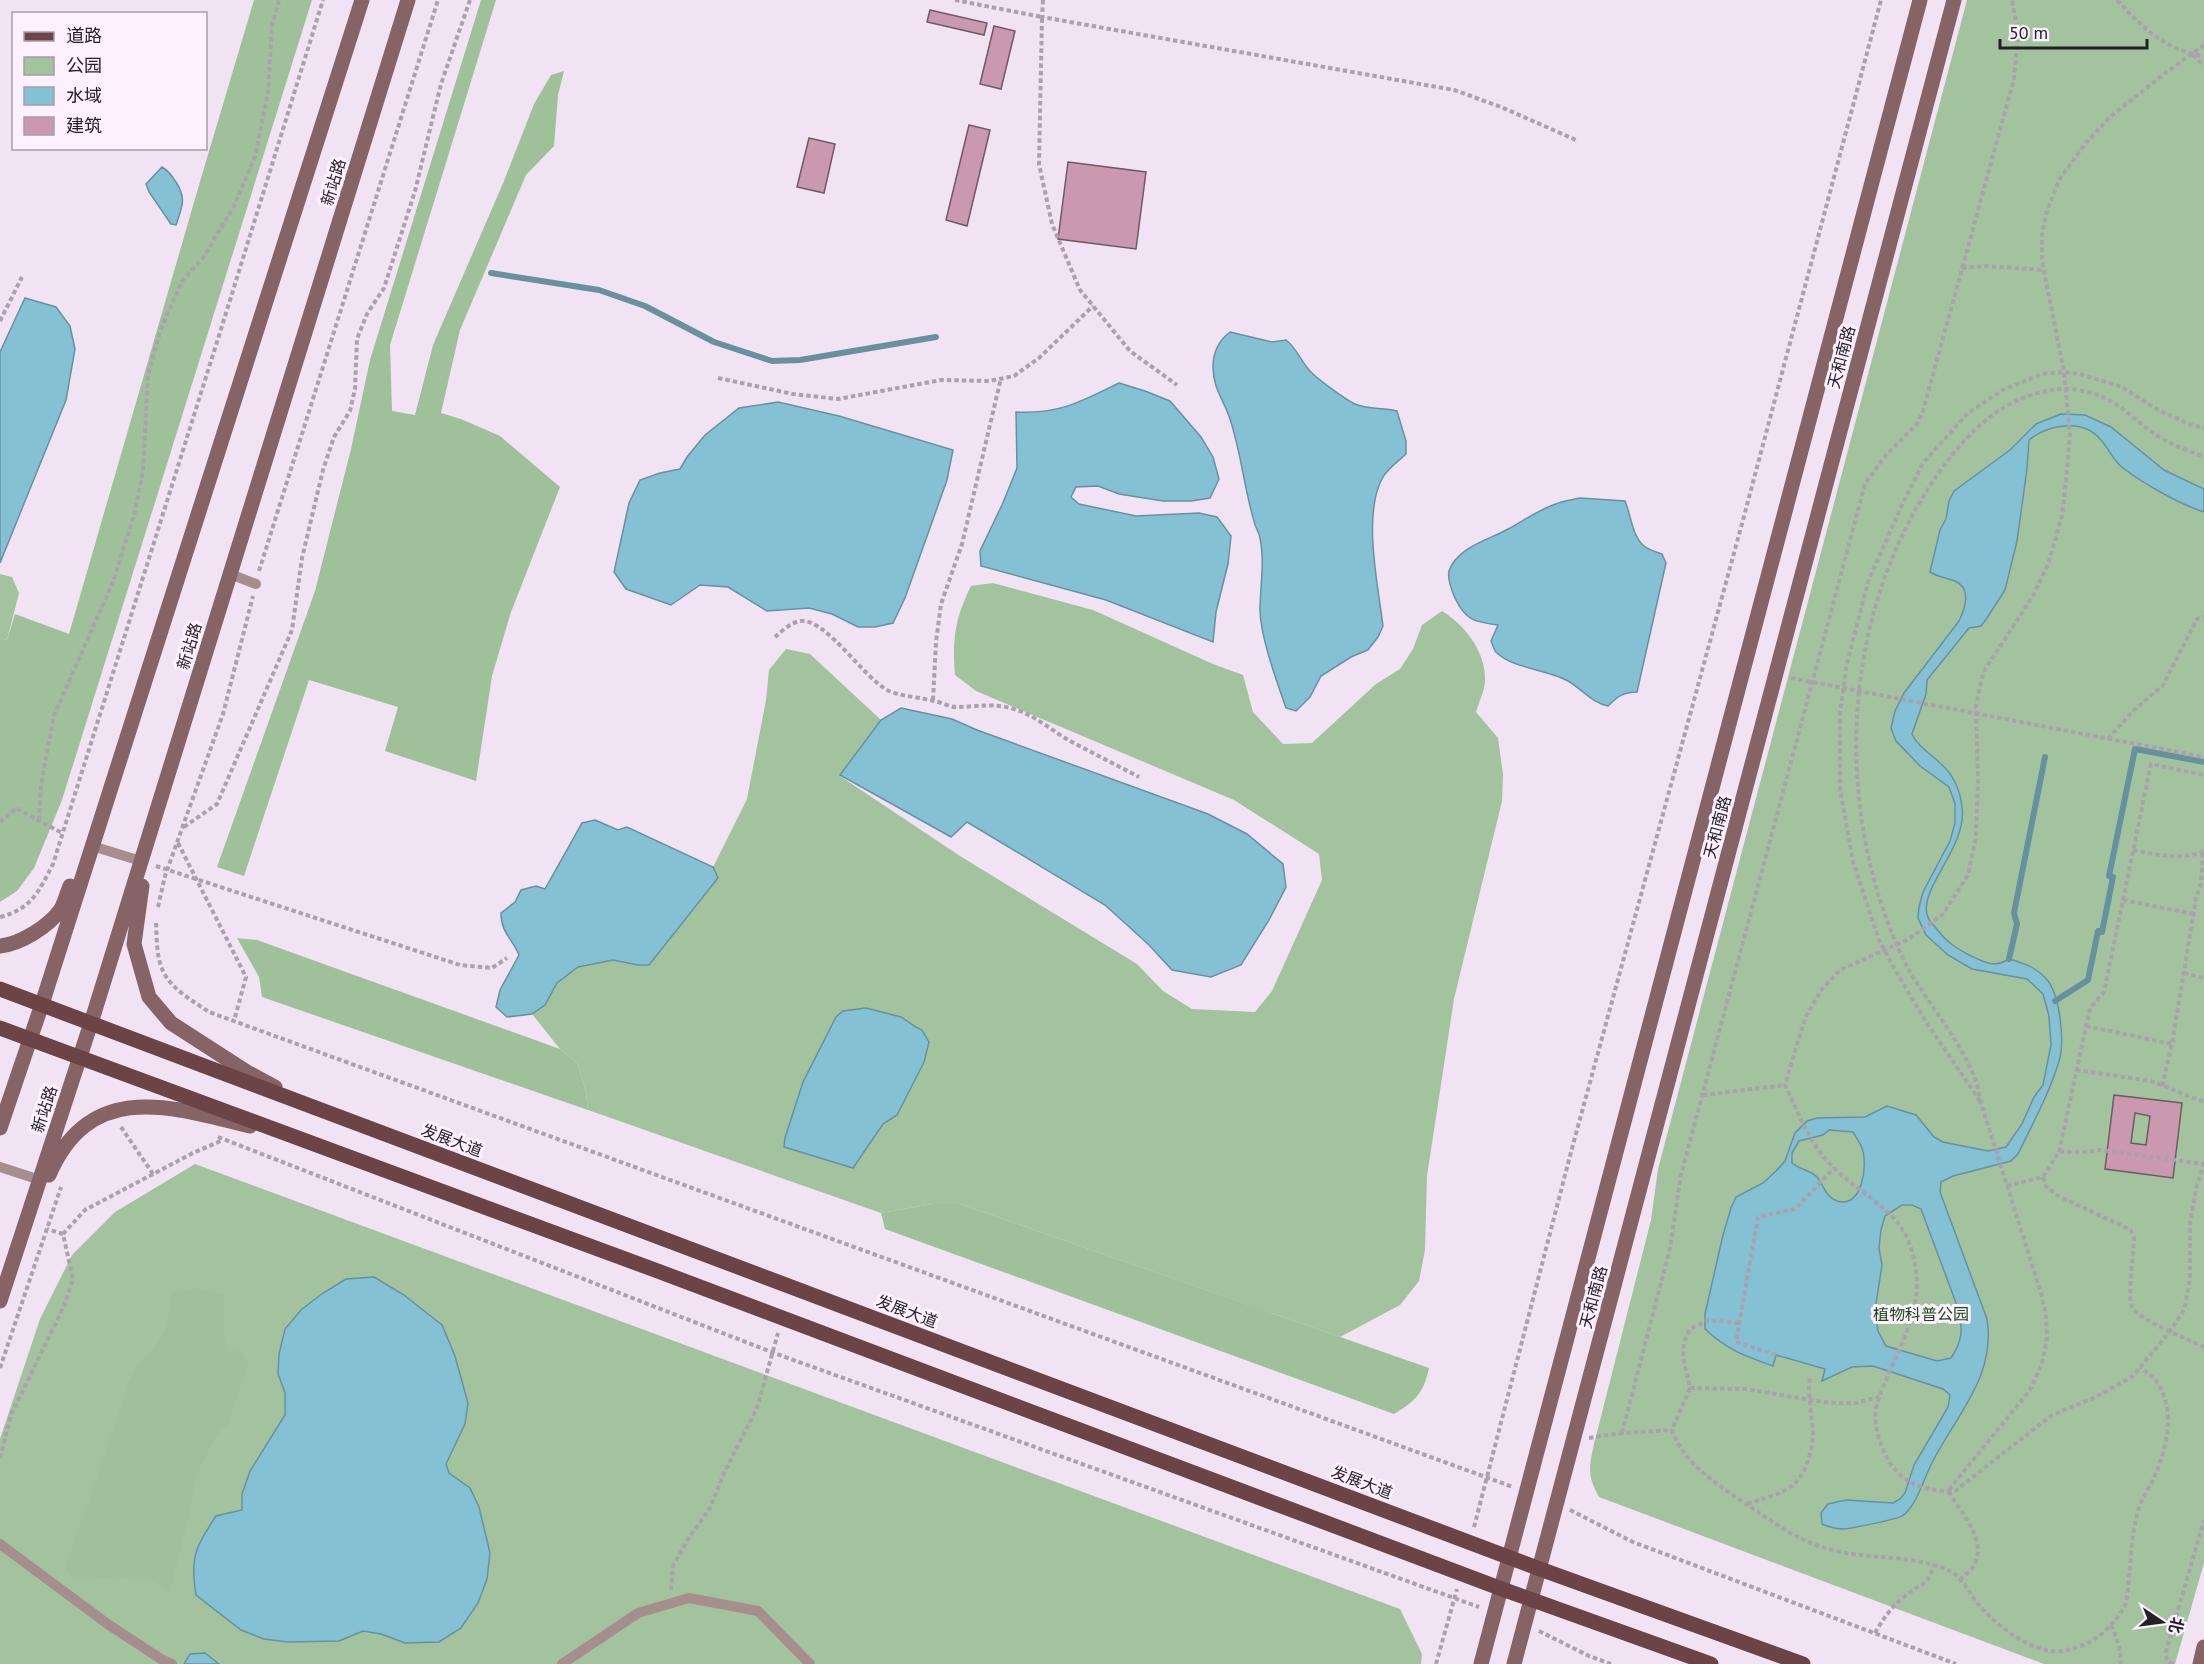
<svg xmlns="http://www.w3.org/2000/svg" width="2204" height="1664" viewBox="0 0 2204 1664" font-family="'PT Sans','Noto Sans SC',sans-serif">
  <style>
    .green { fill: #a3c39f }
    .forest { fill: #9ec19a }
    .water { fill: #85c1d4; stroke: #6891a0; stroke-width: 1.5; fill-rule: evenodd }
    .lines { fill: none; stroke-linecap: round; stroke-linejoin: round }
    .stream { stroke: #6891a0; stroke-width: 6 }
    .building { fill: #ca98af; stroke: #6d5b63; stroke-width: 1.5; fill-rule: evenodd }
    .path { stroke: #aba0ad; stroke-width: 4; stroke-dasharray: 4.5 3; stroke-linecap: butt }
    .lane { stroke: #a78e8e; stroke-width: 10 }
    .secondary { stroke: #866364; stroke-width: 15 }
    .primary { stroke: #6d4446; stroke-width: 15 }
    .labels { text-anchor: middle; stroke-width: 6; stroke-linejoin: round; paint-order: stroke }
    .street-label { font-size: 16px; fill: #252027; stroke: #fdf1ff }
    .park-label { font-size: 16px; fill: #194a16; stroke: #fdf1ff }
  </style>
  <rect width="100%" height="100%" fill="#f1e3f4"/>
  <!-- green -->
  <path class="green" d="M1967 0H2204V1563L2175 1664H2044L1599 1497C1587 1475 1589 1468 1594 1444L1651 1220 1658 1169Z
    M0 574 12 577 19 593 7 640 0 638Z
    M993 583 1093 610 1213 664 1243 675 1253 712 1283 744 1312 743 1376 684 1400 669 1413 649 1422 625 1442 611C1465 625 1486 652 1485 680 1485 690 1479 702 1476 712L1498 738 1503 774 1502 801 1454 999 1427 1176 1425 1250 1419 1281 1400 1305 1340 1337 960 1204H932L881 1213 588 1110 586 1093 578 1064 560 1049 532 1014 545 1005 557 983 578 967 613 960 717 878 713 867 747 799 766 700 769 670 786 649 810 654 881 720 840 776 960 856 1137 964 1163 991 1192 1009 1255 1012 1272 991 1322 880 1319 854 1234 800 976 691 955 675C952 639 955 618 971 586Z
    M195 1164 1400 1609 1422 1654 1421 1664H0V1439L40 1319 72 1255 115 1212Z"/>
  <!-- forest -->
  <path class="forest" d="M254 0H312L62 800 34 868 17 891 0 902V638L7 640 15 614 69 634 199 185Z
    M481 0H496L390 345 392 411 415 415 433 345 504 181 534 104 551 75 564 71 558 95 554 146 526 175 460 330 441 413 461 419 500 436 560 487 511 612 492 676 476 781 385 751 398 707 309 680 244 876 217 867 315 591 351 449 370 360Z
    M237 938 257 940 560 1049 578 1064 586 1093 588 1110 262 997 259 977Z
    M932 1204H960L1429 1368C1424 1392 1416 1401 1394 1414L885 1229 881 1213Z
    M198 1288 224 1294 225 1352 240 1350 249 1364 228 1424 216 1436 196 1477 188 1520 170 1593 149 1579 126 1577 104 1579 73 1578 65 1570 129 1382 137 1365 153 1350 167 1326 171 1294Z"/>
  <!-- water -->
  <path class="water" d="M162 167C169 171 172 176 176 182 187 200 182 206 176 225L171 224 149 192 146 184Z
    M25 298 56 307 70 326 75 349 66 400 0 563V352Z
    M1230 332 1272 342 1286 340C1298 349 1301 363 1312 373 1319 380 1346 400 1355 404 1368 410 1383 407 1397 411L1406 441V454C1399 461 1388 468 1383 477 1362 513 1378 585 1383 626L1378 637 1368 650 1351 657 1321 676 1310 697 1296 711 1286 708C1277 682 1261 639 1260 611 1260 587 1265 562 1260 538 1259 532 1255 527 1254 521 1244 488 1241 452 1230 419 1224 400 1213 389 1213 367 1213 352 1218 341 1230 332Z
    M1119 383 1145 391 1170 401 1201 437 1213 457 1219 479 1210 498 1191 501H1163L1119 494 1098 486 1076 487 1071 497 1079 504 1136 516 1199 513 1217 517 1231 536 1228 564 1216 612 1213 642 1106 600 981 566 980 551 1002 505 1017 468 1016 412C1060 414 1080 402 1119 383Z
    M778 402 839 416 953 450 947 480 905 598 893 623 875 627H858L832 614 809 608 767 611 728 587 700 585 671 605 626 589 614 572 629 503 640 480 660 473 680 469 687 457 705 435 739 408Z
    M2061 414 2085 415 2111 427 2164 470 2204 489V512C2179 504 2144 484 2123 468 2112 460 2109 448 2100 439 2082 418 2047 425 2029 440L2027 469 2017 541 2005 590 1987 618 1981 626 1969 628 1927 680 1926 694 1912 734C1918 747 1930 753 1940 763 1953 774 1960 790 1962 807 1968 847 1916 891 1928 917 1929 921 1933 925 1936 928 1946 942 1956 948 1971 956 1986 963 1994 968 2009 959 2024 963 2038 968 2048 981 2060 997 2065 1042 2059 1061 2050 1092 2032 1125 2018 1154L2011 1161 1953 1176 1941 1182 1940 1192 1987 1319C1996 1376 1957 1414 1933 1461 1925 1475 1916 1508 1902 1516 1898 1519 1849 1529 1844 1529 1835 1529 1829 1527 1822 1524L1821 1513 1828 1504 1846 1500 1893 1503 1900 1499 1905 1493 1914 1465 1948 1407 1950 1395 1943 1389 1873 1366 1852 1367 1822 1381 1825 1369 1776 1355 1773 1366C1745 1356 1727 1350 1705 1329V1314L1723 1235 1731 1208 1736 1197 1763 1183 1776 1171 1785 1161 1795 1133 1807 1121 1817 1118 1865 1117 1887 1106 1916 1115 1934 1137 1943 1142 1988 1151 2006 1147 2022 1124 2034 1097 2043 1085 2051 1045 2049 1016 2043 994 2027 979 1972 969 1948 955 1926 935 1918 918 1919 907 1923 892 1950 841 1955 823V804L1949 787 1920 766 1896 741 1891 728 1895 711 1904 693 1959 621C1966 607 1972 586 1952 580 1943 577 1938 577 1930 572L1940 530 1946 519 1949 501 1954 491 2010 450 2036 424ZM1829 1130 1853 1132C1856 1137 1860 1143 1862 1148 1868 1164 1863 1209 1837 1201 1825 1197 1823 1183 1816 1176 1809 1170 1799 1169 1792 1163V1153L1799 1141 1823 1135ZM1902 1205H1912L1921 1209 1959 1311C1963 1330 1962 1342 1951 1358L1937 1361 1886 1346 1878 1331 1875 1310 1882 1265 1879 1248 1881 1230 1885 1216Z
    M1580 498 1625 501C1631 515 1632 536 1644 546 1649 550 1657 552 1662 554L1666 563 1637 692C1623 692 1617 697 1608 706 1592 703 1582 689 1568 681 1549 670 1512 668 1497 653 1494 651 1493 645 1491 641L1498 625C1475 622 1466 621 1455 598 1452 591 1447 580 1449 571 1457 547 1489 540 1508 529 1523 521 1537 511 1553 505 1561 501 1571 500 1580 498Z
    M901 708 952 719 977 730 1208 814 1247 834 1283 864 1286 887 1269 920 1241 965 1211 977 1172 970 1149 945 1105 905 967 822 951 837 840 775 881 720Z
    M595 820 618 830 627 827 713 867 718 878 649 965H638L613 960 578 967 557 983 545 1005 532 1014 507 1017 496 1007 500 990 519 955C512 938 501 933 501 913L515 902 521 890 536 886 545 889 582 823Z
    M866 1008 901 1017 916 1027 922 1030 929 1042 924 1062 897 1115 883 1124 853 1168 784 1147 785 1138 803 1082 836 1017 843 1011Z
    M374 1277 404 1295 442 1325 455 1356 468 1403 465 1424 446 1464 449 1473 470 1488 479 1507 490 1553 487 1579 478 1603 461 1628 439 1642 405 1643 381 1634 363 1631 339 1641 288 1642 264 1639 241 1630 196 1595C190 1558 195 1547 216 1516L242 1510V1494L250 1471 285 1415V1393L278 1374 279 1354 285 1329 301 1310 323 1293 346 1279Z
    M205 1653 219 1664H184L190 1654Z"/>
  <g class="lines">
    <!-- stream -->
    <path class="stream" d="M491 273 599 290 645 306 714 342 772 361 800 360 936 337
      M2009 959 2017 924 2014 913 2045 757
      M2055 1001 2088 980 2098 931 2102 932 2113 877 2109 876 2135 749 2204 762"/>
  </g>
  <!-- building -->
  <path class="building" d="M930 10 987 23 984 35 927 22Z
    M994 26 1015 31 1001 89 980 84Z
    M969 125 990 130 967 226 946 220Z
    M809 138 835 144 824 193 797 187Z
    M1068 162 1146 172 1136 249 1058 239Z
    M2114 1095 2182 1103 2173 1178 2105 1169ZM2135 1113 2150 1116 2146 1145 2131 1143Z"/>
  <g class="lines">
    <!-- path -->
    <path class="path" d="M955 0 1042 17 1039 164 1052 224 1080 290 1130 351 1177 385
      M1043 0 1042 17 1454 90 1501 107 1576 140
      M2117 0C2142 27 2165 50 2204 56
      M2204 45 2164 74 2110 117 2085 144 2059 180 2046 214 2042 235V261L2064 372 2070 435 2066 481 2062 516 2048 564 2033 596 1984 671 1979 690 1976 708 1978 781 1976 837 1968 875 1943 914 1909 939 1840 970 1822 989 1805 1018 1785 1085C1800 1116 1808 1142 1833 1167 1859 1194 1899 1209 1911 1248 1926 1294 1909 1329 1890 1370 1885 1383 1879 1395 1876 1409 1874 1420 1877 1434 1881 1444 1894 1480 1918 1492 1955 1491L2052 1415 2096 1397 2133 1376 2170 1331 2184 1310 2187 1296 2190 1277V1224L2196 1188 2204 1164
      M2193 55 2204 66
      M1962 268 1984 266 2043 270
      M0 321 22 277
      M718 378 793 394 838 399 941 380 989 381 1014 376 1039 358 1093 306
      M259 571 438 0
      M775 637C782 631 791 622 801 621 827 619 864 679 889 691 904 697 919 697 934 701 941 702 949 707 956 707 974 707 992 703 1010 708 1032 713 1051 730 1070 741 1093 753 1116 765 1139 777
      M1791 678 2204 757
      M933 700 936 642 941 604 962 544 1001 378
      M2108 739 2133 711 2163 685 2197 619 2204 616
      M39 820 41 785 54 715 113 582 135 512 143 471 148 375 161 329 182 281 203 258 234 206 255 157 268 92 272 26 279 0
      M0 822 16 808 62 833
      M184 827 217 804 292 630 302 558 323 470 334 437 350 411 355 389 357 339 367 314 384 288 415 191 441 84 470 0
      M178 843 246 977 234 1021
      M2133 850C2157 855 2179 860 2203 852
      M156 866 460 965 492 968 507 958
      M2123 900 2194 914
      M158 907 165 876 223 714 253 596
      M0 917C32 909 39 891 53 864L222 326 323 0
      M156 923C157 939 156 956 163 971 171 989 193 1001 209 1012L1513 1487
      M2184 973 2204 978
      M2086 1026 2172 1044
      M2076 1070 2151 1081 2204 1102
      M2162 1086 2172 1044 2196 898 2201 884 2203 852
      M1703 1095 1785 1085
      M1980 1101 1928 1025 1894 968 1879 940 1853 862 1840 788V713L1847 663 1868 582 1901 507 1923 463 1968 413 2003 390 2042 374 2064 372 2080 374 2122 387 2158 410 2189 424 2204 428
      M121 1127 153 1174
      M218 1137 774 1353 1479 1607
      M2059 1152 2090 1008 2104 992 2151 764 2204 775
      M2043 1177 2046 1186 2058 1196 2131 1230 2134 1238C2134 1250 2127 1299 2132 1307 2140 1321 2188 1339 2204 1347
      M2007 1186 2043 1177 2059 1152H2087L2101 1150 2204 1164
      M63 1234 85 1210 193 1153 223 1140
      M1739 1323 1708 1320 1690 1329 1684 1342 1683 1357 1690 1388 1672 1430C1685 1467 1722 1487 1752 1508 1780 1526 1797 1541 1832 1550 1869 1560 1917 1554 1952 1572 1963 1579 1970 1594 1978 1604 1994 1624 2034 1655 2062 1651 2079 1648 2094 1642 2106 1630 2113 1622 2121 1615 2125 1605 2128 1597 2128 1586 2129 1578 2131 1556 2132 1532 2138 1511 2141 1500 2147 1491 2152 1482 2166 1453 2177 1411 2157 1382 2153 1376 2146 1372 2140 1367
      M1776 1355 1736 1342 1758 1217 1795 1209 1834 1168
      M0 1368 61 1187
      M1690 1388 1746 1389 1823 1402 1840 1403H1856L1879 1397
      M1622 1433 1670 1248 1681 1175 1865 484 1886 455 1917 424 1923 411 2014 79 2018 33 2012 0
      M1589 1438 1622 1433 1672 1430
      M0 1458 11 1415 64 1306 73 1279 63 1234 47 1229
      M1747 1504C1776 1494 1798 1493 1808 1460 1811 1452 1813 1442 1813 1433 1812 1414 1807 1396 1810 1377
      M1570 1510 1633 1542 1956 1664
      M1474 1527 1571 1152 1743 520 1881 0
      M1960 1580C1964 1575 1971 1571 1974 1565 1988 1541 1960 1511 1948 1491L2030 1390 2042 1364 2047 1338 2046 1314 2041 1293 1981 1103C1979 1095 1978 1086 1975 1079 1961 1042 1933 1010 1913 977 1898 952 1887 922 1878 894 1836 753 1854 592 1940 471 1972 427 2007 393 2063 389 2070 388 2077 390 2083 391 2117 397 2131 419 2159 437 2172 445 2189 451 2204 457
      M671 1590 673 1566 690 1536 710 1508 724 1473 757 1408 778 1333
      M2111 1625 2119 1645 2121 1664
      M1539 1631 1589 1656 1611 1664
      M1875 1633C1883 1619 1892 1606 1905 1596 1920 1583 1926 1589 1934 1566
      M1436 1664 1457 1589
      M2173 1664 2167 1661 2166 1652 2204 1520"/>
    <!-- lane -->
    <path class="lane" d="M230 574 256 584
      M92 846 141 861
      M0 1167 40 1180
      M0 1544 109 1625 161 1659 172 1664
      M562 1664 638 1613 689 1598 758 1611 810 1664"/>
    <!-- secondary -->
    <path class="secondary" d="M142 886 134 944 149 997 171 1023 247 1072 275 1087
      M0 946C21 944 49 926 61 909 65 902 67 893 70 886
      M0 1128 42 1004 362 0
      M49 1175C90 1080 170 1106 250 1126
      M0 1301 91 1023 408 0
      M1481 1664 1920 0
      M1514 1664 1954 0
      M2200 1664 2204 1647"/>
    <!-- primary -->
    <path class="primary" d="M0 989 1540 1569 1803 1664
      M0 1028 655 1270 1502 1589 1711 1664"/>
  </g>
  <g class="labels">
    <!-- street labels -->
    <g class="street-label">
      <text transform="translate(333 182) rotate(-73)" y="6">新站路</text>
      <text transform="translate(1841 357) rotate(-75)" y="6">天和南路</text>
      <text transform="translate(189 646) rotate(-73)" y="6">新站路</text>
      <text transform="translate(1717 827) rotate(-75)" y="6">天和南路</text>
      <text transform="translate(44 1109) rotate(-72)" y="6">新站路</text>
      <text transform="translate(452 1140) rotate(21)" y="6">发展大道</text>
      <text transform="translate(1593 1297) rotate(-75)" y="6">天和南路</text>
      <text transform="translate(907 1311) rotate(21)" y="6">发展大道</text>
      <text transform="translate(1362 1482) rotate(21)" y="6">发展大道</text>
    </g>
    <!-- park labels -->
    <g class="park-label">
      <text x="1921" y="1320">植物科普公园</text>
    </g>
  </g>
  <!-- legend -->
  <rect x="12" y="12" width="195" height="138" fill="#fdf1ff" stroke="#a79da9" stroke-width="1.5"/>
  <rect x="24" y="32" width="30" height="9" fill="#6d4446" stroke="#a79da9" stroke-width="1.5"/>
  <text x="66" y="42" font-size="18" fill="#252027">道路</text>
  <rect x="24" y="57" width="30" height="18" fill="#a3c39f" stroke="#a79da9" stroke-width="1.5"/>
  <text x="66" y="72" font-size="18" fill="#252027">公园</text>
  <rect x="24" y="87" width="30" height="18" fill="#85c1d4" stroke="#a79da9" stroke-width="1.5"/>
  <text x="66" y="102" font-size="18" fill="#252027">水域</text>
  <rect x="24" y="117" width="30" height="18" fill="#ca98af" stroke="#a79da9" stroke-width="1.5"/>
  <text x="66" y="132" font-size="18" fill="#252027">建筑</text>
  <!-- north arrow -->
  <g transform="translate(2162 1622) rotate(103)" stroke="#fdf1ff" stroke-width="4.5" paint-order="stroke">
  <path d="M0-4.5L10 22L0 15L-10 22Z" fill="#252027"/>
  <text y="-9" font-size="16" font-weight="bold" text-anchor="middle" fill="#252027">北</text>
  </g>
  <!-- scale -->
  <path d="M2000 39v9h147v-9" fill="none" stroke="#252027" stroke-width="3"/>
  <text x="2009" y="39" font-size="18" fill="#252027" stroke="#fdf1ff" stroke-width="4.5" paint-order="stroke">50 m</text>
</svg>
